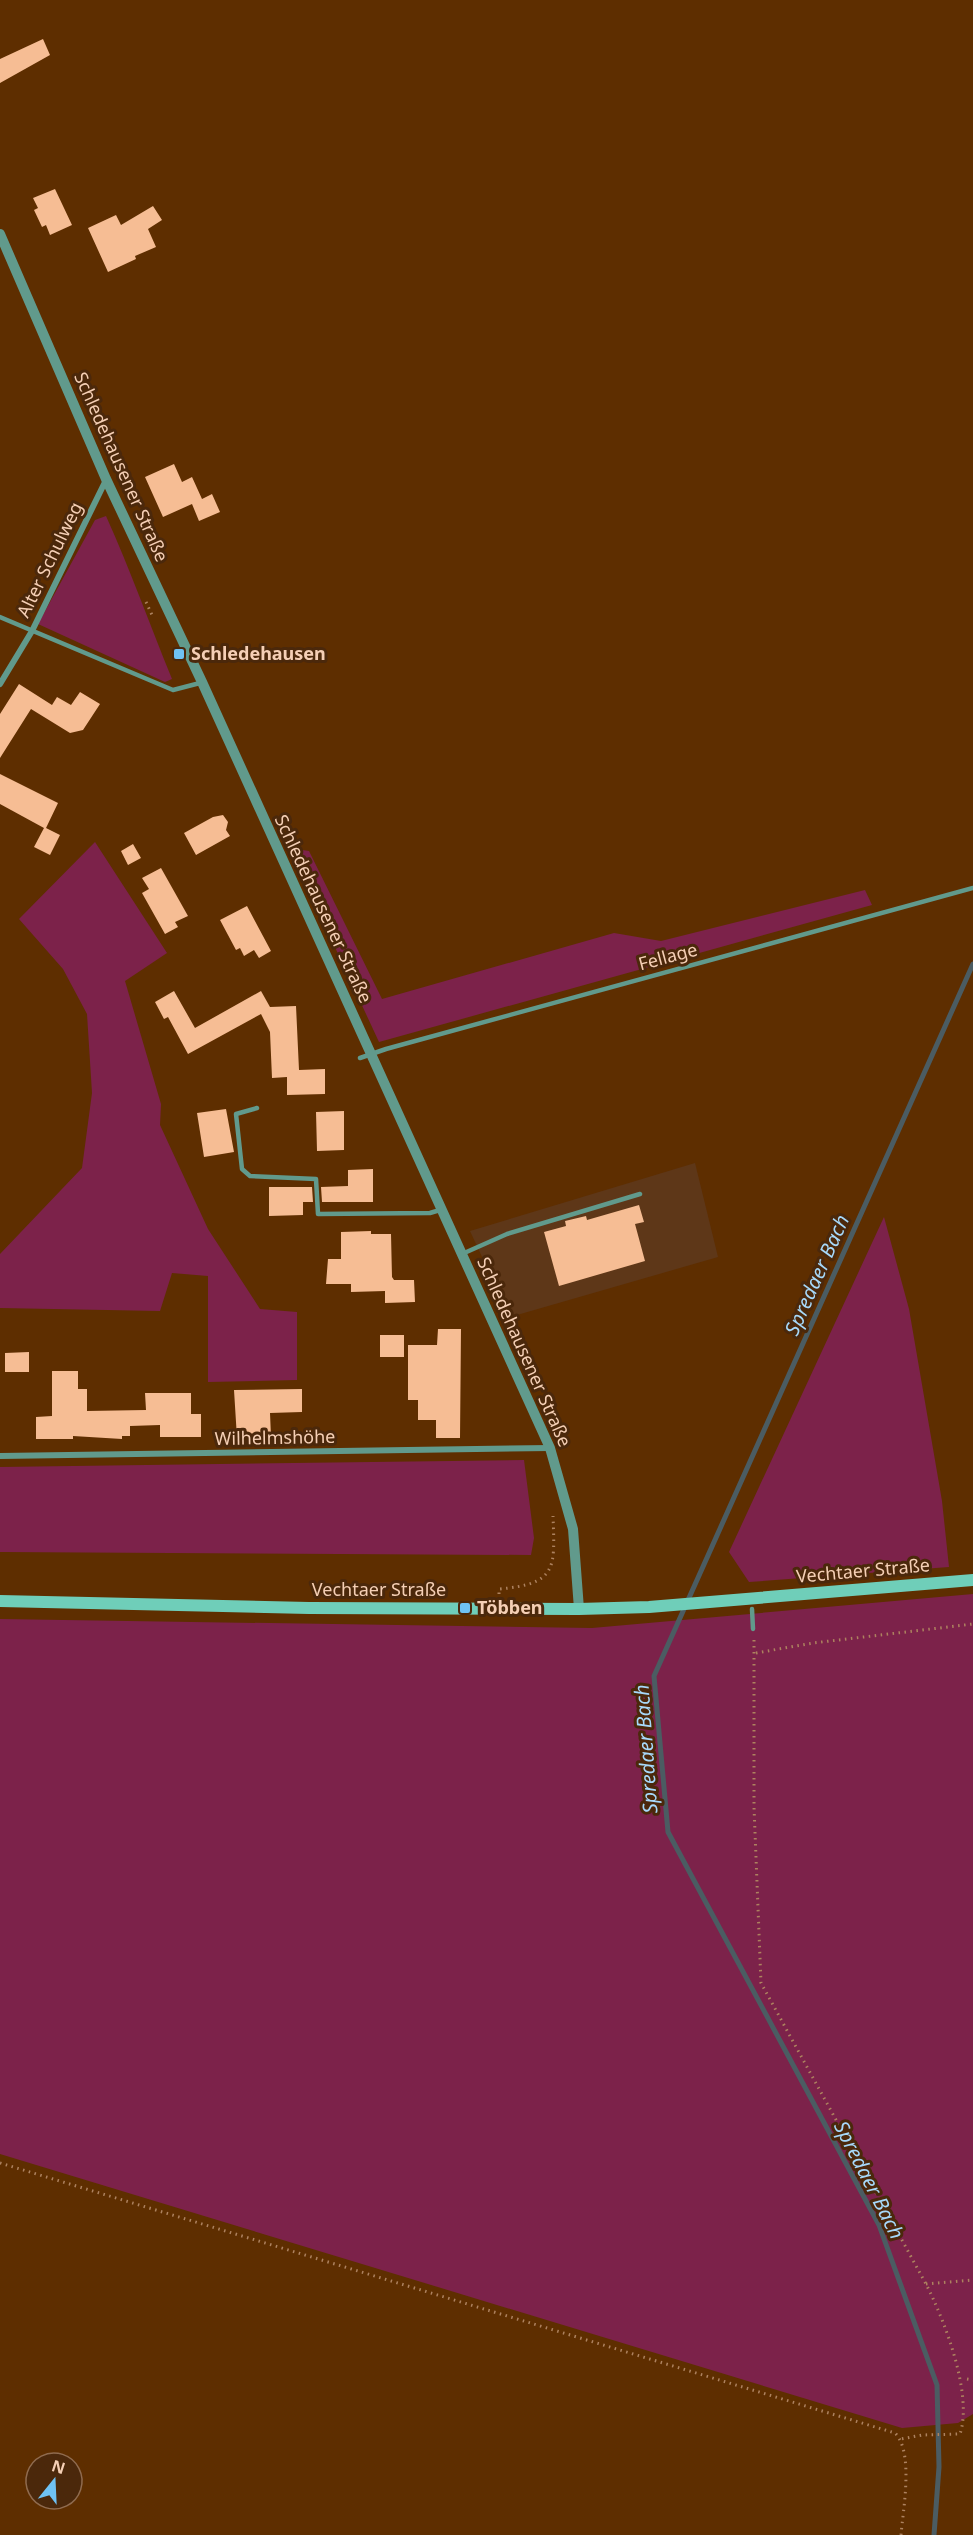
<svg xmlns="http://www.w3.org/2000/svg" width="973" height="2535" viewBox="0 0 973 2535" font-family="'Noto Sans',sans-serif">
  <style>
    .built { fill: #5e3718 }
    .green { fill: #7c224a }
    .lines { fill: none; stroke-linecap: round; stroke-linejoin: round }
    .stream { stroke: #4b5c62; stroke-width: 5 }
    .building { fill: #f6bd94 }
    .path { stroke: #ad825f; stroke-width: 3; stroke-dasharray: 1.5 4.5; stroke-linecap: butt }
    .service { stroke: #619a8c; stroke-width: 4.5 }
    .minor { stroke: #619a8c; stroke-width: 6 }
    .tertiary { stroke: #619a8c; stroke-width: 10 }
    .secondary { stroke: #6fceb9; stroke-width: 12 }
    .poi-dot { fill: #6fc2f4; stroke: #4b280b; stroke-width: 2 }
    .labels { text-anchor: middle; stroke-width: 6; stroke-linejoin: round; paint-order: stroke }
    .street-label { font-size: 18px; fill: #f5cfb5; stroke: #4b280b }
    .poi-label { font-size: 18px; font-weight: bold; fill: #f5cfb5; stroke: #4b280b; text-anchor: start }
    .water-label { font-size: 20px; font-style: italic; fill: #a7d9fa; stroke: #4b280b }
  </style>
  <rect width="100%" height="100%" fill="#5e2e00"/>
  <!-- built -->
  <path class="built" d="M695 1163 718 1257 510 1317 470 1231Z"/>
  <!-- green -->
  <path class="green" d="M106 516C130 569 150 625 172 679L165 682 38 624 95 520Z
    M95 842 167 953 125 981 161 1104 160 1125 208 1229 260 1309 297 1312V1380L208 1382V1276L172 1273 160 1311 0 1308V1254L82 1168 92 1093 87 1014 63 969 19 919Z
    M289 848 309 851 382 999 614 933 661 941 865 890 872 905 379 1042Z
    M884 1217 909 1309 942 1501 949 1567 749 1582 729 1552Z
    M524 1460 534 1538 531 1555 0 1552V1467Z
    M973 1594V2414L958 2423 902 2428 0 2154V1619L592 1628Z"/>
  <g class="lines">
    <!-- stream -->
    <path class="stream" d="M934 2535 939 2467 937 2385 879 2225 668 1832 654 1676 973 964"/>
  </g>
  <!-- building -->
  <path class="building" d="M43 39 50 55 0 83V59Z
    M55 189 72 225 50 235 46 225 42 227 34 210 38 208 33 198Z
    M153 206 162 220 148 229 156 247 135 256 136 259 108 272 88 228 116 215 121 225Z
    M174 464 182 482 192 477 202 499 212 494 220 512 199 521 192 504 163 517 145 477Z
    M19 684 52 705 57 697 71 705 80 692 100 704 83 730 70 733 31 709 0 758V714Z
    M0 774 58 803 46 828 60 835 50 855 34 847 44 828 0 804Z
    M223 815 228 822 226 830 230 836 196 855 184 833 213 817Z
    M133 844 141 858 128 865 121 851Z
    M161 868 188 916 175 922 178 927 165 934 142 893 149 889 142 878Z
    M247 906 271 951 259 958 254 950 244 956 240 948 236 950 220 920Z
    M174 991 195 1028 261 991 270 1007 296 1006 299 1070 325 1069V1094L287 1095V1077L272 1078 270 1032 261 1014 188 1054 168 1017 164 1019 155 1002Z
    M226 1109 234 1152 204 1157 197 1113Z
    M344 1111V1150L317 1151 316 1112Z
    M373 1169V1202H322L321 1187 348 1186V1170Z
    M269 1187H312L313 1202H303V1215L269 1216Z
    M639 1205 644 1222 635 1224 645 1261 559 1286 544 1232 566 1226 565 1221 586 1216 587 1220Z
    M371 1231V1234H391L392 1277 394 1280H414L415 1302 385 1303V1291L351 1292V1284H326L328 1259H341V1232Z
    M438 1329H461L460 1438H436V1420H418V1400H408V1345H437Z
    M380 1335H404V1357H380Z
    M29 1352V1372H5V1353Z
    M52 1371H78V1389H87V1411L146 1410 145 1393H191V1414H201V1437H160V1425L130 1426V1436H122V1439L73 1436V1439H36V1417L52 1416Z
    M302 1389V1412L270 1413 271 1437 237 1438 234 1390Z"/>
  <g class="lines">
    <!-- path -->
    <path class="path" d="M146 602 152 615
      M499 1594V1589C557 1584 555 1569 553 1516
      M754 1640V1807L761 1983 926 2284C945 2321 973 2395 960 2434L922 2435 901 2439
      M756 1653 813 1643 973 1624
      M0 2163 895 2433C914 2452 903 2510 901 2535
      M926 2284 973 2280
      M967 2379 973 2380"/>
    <!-- service -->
    <path class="service" d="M0 617 173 690 200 683
      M360 1058 386 1049 973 888
      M257 1108 236 1114 242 1169 250 1176 316 1179 318 1214 430 1213 440 1210
      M462 1254 507 1234 640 1194
      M752 1609 753 1629"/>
    <!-- minor -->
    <path class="minor" d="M0 684 32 631 106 480
      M0 1456 550 1448"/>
    <!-- tertiary -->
    <path class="tertiary" d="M0 234 106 479 202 682 550 1448 573 1529 579 1609"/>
    <!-- secondary -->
    <path class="secondary" d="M0 1601 309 1608 579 1609 649 1607 973 1580"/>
  </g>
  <!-- markers -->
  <g class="poi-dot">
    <rect x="173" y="648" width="12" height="12" rx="3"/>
    <rect x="459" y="1602" width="12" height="12" rx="3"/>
  </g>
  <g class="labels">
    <!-- street labels -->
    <g class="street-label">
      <text transform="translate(121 467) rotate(66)" y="6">Schledehausener Straße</text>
      <text transform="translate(50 560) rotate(-64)" y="6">Alter Schulweg</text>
      <text transform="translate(323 909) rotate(65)" y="6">Schledehausener Straße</text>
      <text transform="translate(668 957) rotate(-15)" y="6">Fellage</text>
      <text transform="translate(524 1352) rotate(66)" y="6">Schledehausener Straße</text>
      <text transform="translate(275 1438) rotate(-1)" y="6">Wilhelmshöhe</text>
      <text transform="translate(863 1571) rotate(-5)" y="6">Vechtaer Straße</text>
      <text x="379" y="1596">Vechtaer Straße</text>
    </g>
    <!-- poi labels -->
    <g class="poi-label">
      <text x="191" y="660">Schledehausen</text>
      <text x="477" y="1614">Többen</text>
    </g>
    <!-- water labels -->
    <g class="water-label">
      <text transform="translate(817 1275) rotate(-66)" y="7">Spredaer Bach</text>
      <text transform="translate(646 1749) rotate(-94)" y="7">Spredaer Bach</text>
      <text transform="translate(869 2180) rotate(63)" y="7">Spredaer Bach</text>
    </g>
  </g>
  <!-- north arrow -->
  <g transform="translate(54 2481) rotate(18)"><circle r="28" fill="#4b280b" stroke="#8f6b4f" stroke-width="1.5"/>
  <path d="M0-4.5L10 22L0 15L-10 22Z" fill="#6fc2f4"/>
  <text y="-9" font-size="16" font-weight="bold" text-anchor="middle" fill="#f5cfb5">N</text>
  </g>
</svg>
